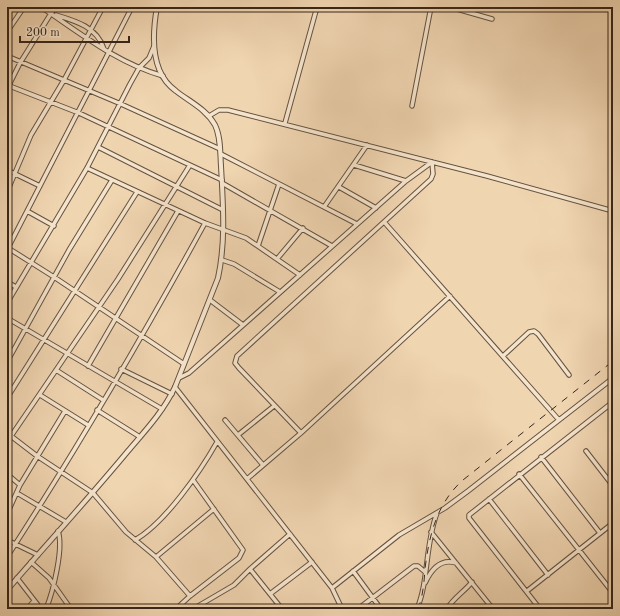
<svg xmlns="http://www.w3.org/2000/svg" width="620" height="616" viewBox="0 0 620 616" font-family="'Old Standard TT',serif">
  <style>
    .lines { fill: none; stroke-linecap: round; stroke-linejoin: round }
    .minor-casing { stroke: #655240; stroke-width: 5.5 }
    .tertiary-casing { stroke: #655240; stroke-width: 6 }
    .minor { stroke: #f5e4cc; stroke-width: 3.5 }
    .tertiary { stroke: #f5e4cc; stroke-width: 4 }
    .rail { stroke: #37261a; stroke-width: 1; stroke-dasharray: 7 7; stroke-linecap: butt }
  </style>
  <rect width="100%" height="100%" fill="#f0d5b1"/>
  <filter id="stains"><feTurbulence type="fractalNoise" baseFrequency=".005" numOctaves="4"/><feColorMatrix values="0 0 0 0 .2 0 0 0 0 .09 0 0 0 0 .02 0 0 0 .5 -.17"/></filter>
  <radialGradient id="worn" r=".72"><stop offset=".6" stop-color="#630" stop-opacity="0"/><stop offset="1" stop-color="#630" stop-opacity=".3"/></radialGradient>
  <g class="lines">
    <!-- minor casing -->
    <g class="minor-casing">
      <path id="minor" d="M41 7C80 33 117 63 163 76
        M450 7 492 19
        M56 15C76 21 97 27 104 49
        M7 32 24 7
        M7 56 121 104 220 149
        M7 85 79 113 222 180
        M7 89 20 63 55 7
        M412 106 431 7
        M209 116 219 110H228L487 176 613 211
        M285 123 317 7
        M98 147 223 210
        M221 154 357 224
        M354 165 406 181
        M87 168 205 223 246 238 300 275
        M7 170 40 186
        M222 183 332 246
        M339 187 376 208
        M7 192 31 135 64 80 103 7
        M324 207 367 145
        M27 211 54 226
        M385 223 559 420
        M258 246 279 184
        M8 248 132 7
        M8 248 54 277 184 364
        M277 259 303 228
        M222 260 234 264 280 292
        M7 282 16 287
        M210 300 243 325
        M7 303 87 168 130 84 139 68 149 58 154 46
        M7 318 162 409
        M503 356 529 332 534 331 538 334 569 375
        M7 362 69 250 112 180
        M88 366 178 211
        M121 369 172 394
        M56 370 103 400
        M179 378 189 373 406 181 432 162 433 174 431 179 237 356 235 363 239 368 301 433
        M175 387 332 588 399 535 445 508 468 491 613 378
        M40 395 88 425
        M7 398 137 192
        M97 410 140 437
        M225 420 263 465
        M7 433 37 456 93 493 126 532 156 557 190 596
        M238 435 274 406
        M7 442 118 279 190 165
        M586 451 613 486
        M541 457 600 533
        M7 474 20 485
        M519 474 613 593
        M247 479 301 433 450 296
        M17 493 66 522
        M489 499 548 575
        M7 514 20 485 65 411
        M431 532 493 609
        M7 540 38 555
        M135 540C165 523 200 472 217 442
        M7 557C77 449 143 336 205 223
        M156 557 214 509
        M31 562 49 578 71 609
        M250 569 282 609
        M353 571 378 605V609
        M17 578 41 609
        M425 583C431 570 440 558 456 563
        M332 588 342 609
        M527 591 613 523
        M270 594 312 562
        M27 609 34 601
        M46 609C53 592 64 548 58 531
        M176 609 190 596 239 558 243 550 193 480
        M193 609 234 585 250 569 290 534
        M358 609 414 566H418L425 572
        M417 609C429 580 425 544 437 513
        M447 609C453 598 464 592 472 582
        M540 609 469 518V515L613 402"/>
    </g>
    <!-- tertiary casing -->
    <g class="tertiary-casing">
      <path id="tertiary" d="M7 590C47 544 89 498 128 451 145 431 163 412 175 387L218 278C226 241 223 204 221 166 220 153 221 137 215 125 206 109 190 102 176 91 150 73 152 35 157 7"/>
    </g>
    <!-- minor -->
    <use href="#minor" class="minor"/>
    <!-- tertiary -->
    <use href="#tertiary" class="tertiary"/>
    <!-- rail -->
    <path class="rail" d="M418 609C423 596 424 583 425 569 429 535 437 503 463 480L613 361"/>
  </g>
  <!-- margin -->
  <rect width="620" height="616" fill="none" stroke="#f0d5b1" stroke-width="24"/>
  <rect x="8" y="8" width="604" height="600" fill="none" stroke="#37261a" stroke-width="2"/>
  <rect x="12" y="12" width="596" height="592" fill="none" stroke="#37261a"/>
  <!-- scale -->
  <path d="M20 36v6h109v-6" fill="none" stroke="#37261a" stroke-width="2"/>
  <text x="26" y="36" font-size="12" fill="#37261a" stroke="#f5e4cc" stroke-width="3" paint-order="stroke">200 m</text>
  <rect width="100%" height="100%" filter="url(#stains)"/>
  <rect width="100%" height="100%" fill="url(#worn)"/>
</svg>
